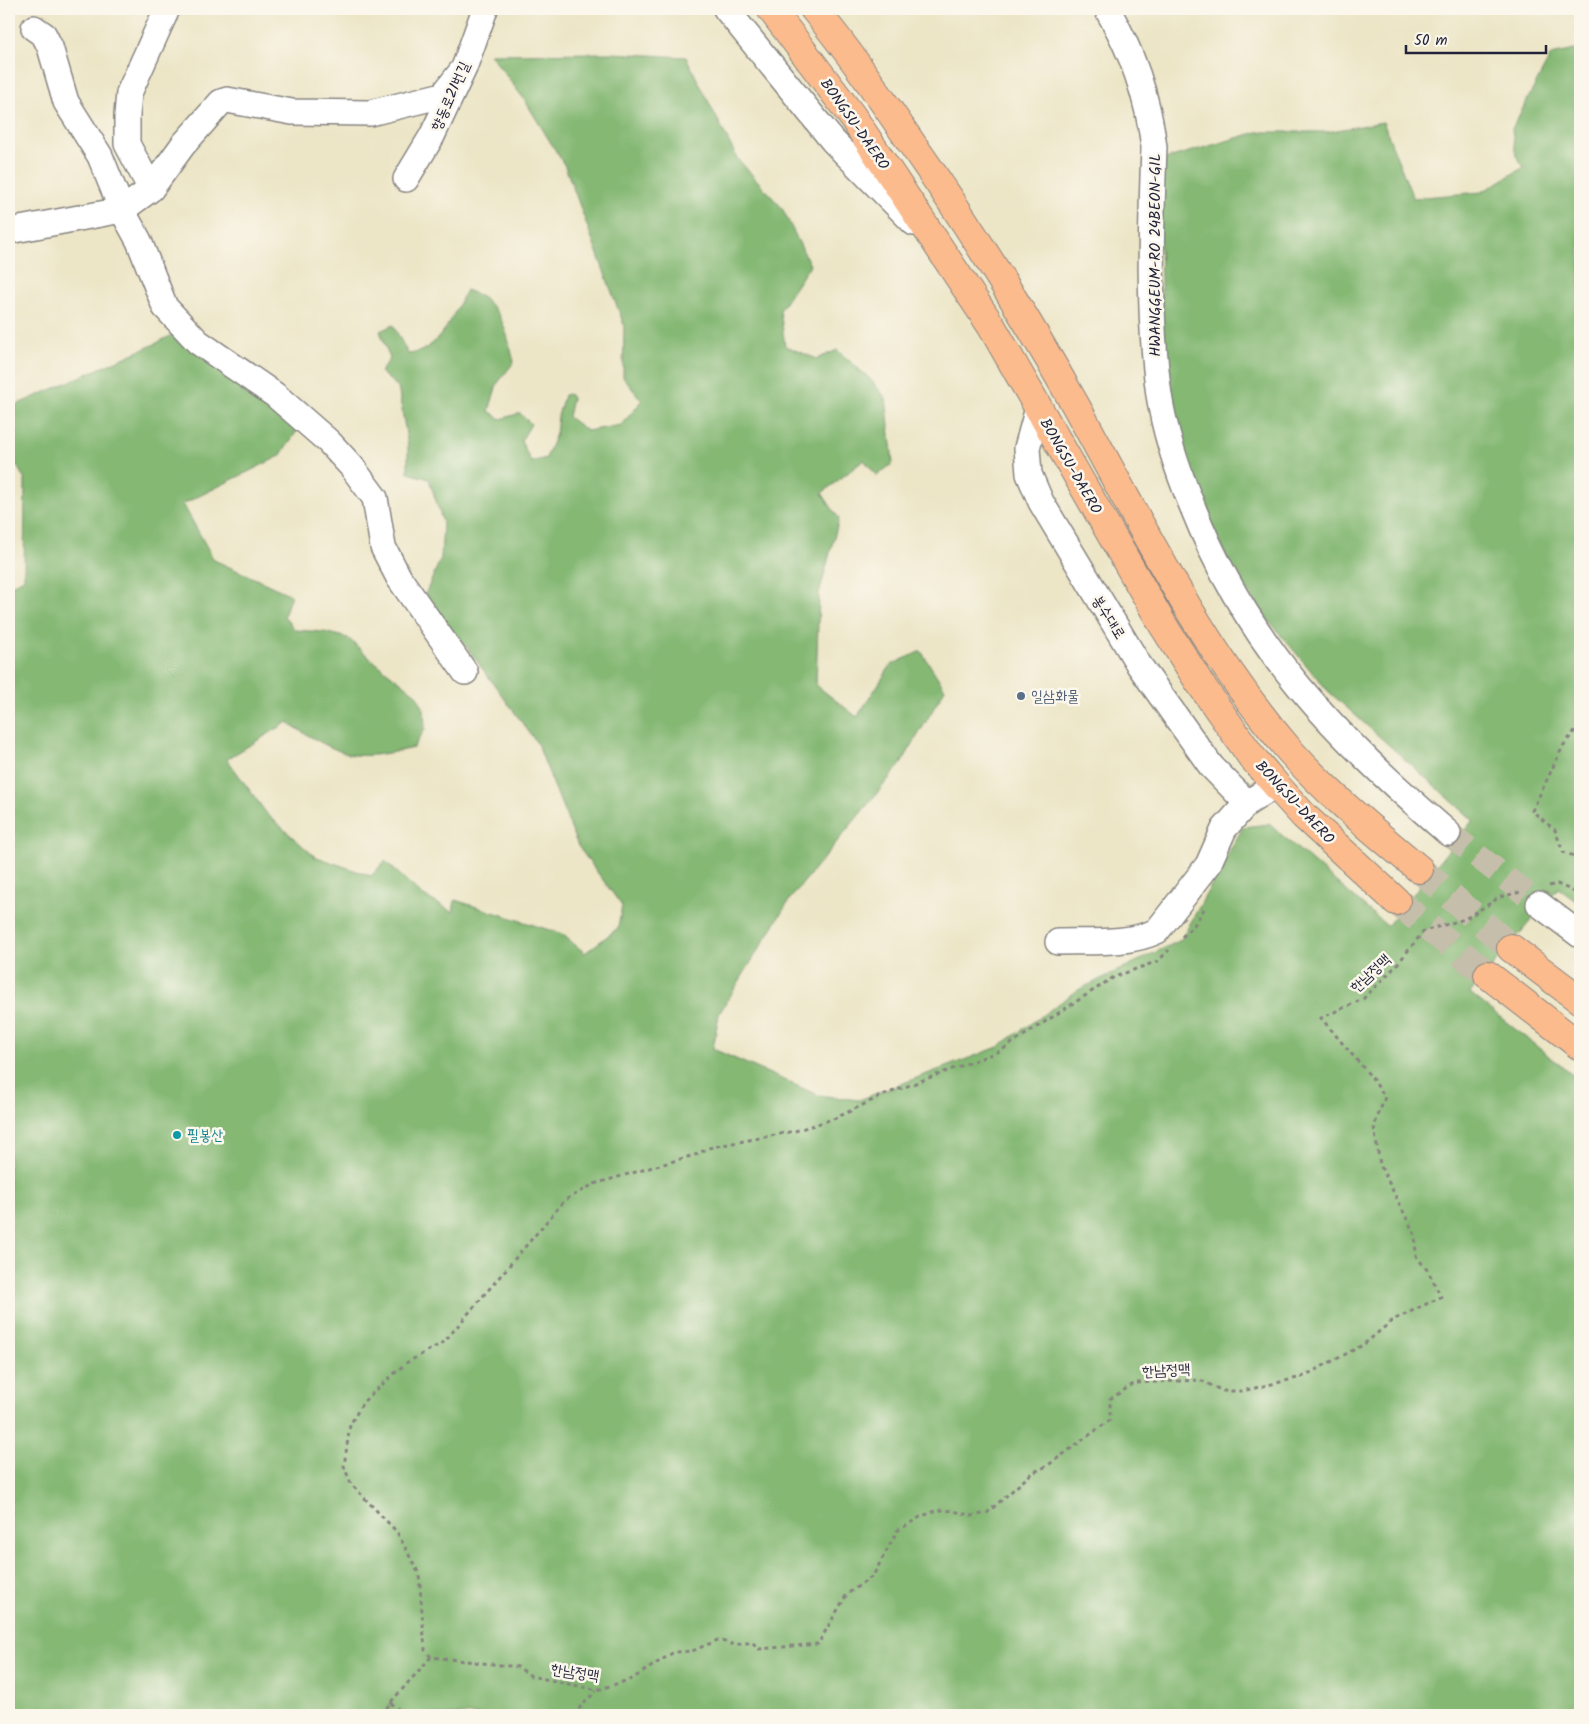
<svg xmlns="http://www.w3.org/2000/svg" width="1589" height="1724" viewBox="0 0 1589 1724" font-family="Kalam,'Poor Story',sans-serif">
  <style>
    .forest { fill: #84b873; stroke: #536d57 }
    .lines { fill: none; stroke-linecap: round; stroke-linejoin: round }
    .minor-tunnel { stroke: #c4beaa; stroke-width: 25; stroke-dasharray: 25 12; stroke-linecap: butt }
    .major-tunnel { stroke: #c4beaa; stroke-width: 28; stroke-dasharray: 28 14; stroke-linecap: butt }
    .minor-casing { stroke: #878480; stroke-width: 28 }
    .major-casing { stroke: #878480; stroke-width: 30 }
    .path { stroke: #878480; stroke-width: 3; stroke-dasharray: 4 4; stroke-linecap: butt }
    .minor { stroke: #fff; stroke-width: 25 }
    .major { stroke: #fbbb8d; stroke-width: 28 }
    .service-dot { fill: #5c6f8a; stroke: #fbf7ec; stroke-width: 2 }
    .culture-dot { fill: #0f9aa8; stroke: #fbf7ec; stroke-width: 2 }
    .labels { text-anchor: middle; stroke-width: 5; stroke-linejoin: round; paint-order: stroke }
    .street-label { font-size: 15px; fill: #22223b; stroke: #fbf7ec }
    .service-label { font-size: 15px; fill: #4e5e75; stroke: #fbf7ec; text-anchor: start }
    .culture-label { font-size: 15px; fill: #0d838f; stroke: #fbf7ec; text-anchor: start }
  </style>
  <rect width="100%" height="100%" fill="#fbf7ec"/>
  <filter id="ink" filterUnits="userSpaceOnUse"><feTurbulence type="fractalNoise" baseFrequency=".02" numOctaves="2"/><feDisplacementMap in="SourceGraphic" scale="10" xChannelSelector="R" yChannelSelector="G"/><feConvolveMatrix kernelMatrix="1 2 1 2 8 2 1 2 1" color-interpolation-filters="sRGB"/></filter>
  <filter id="wash" filterUnits="userSpaceOnUse"><feTurbulence type="fractalNoise" baseFrequency=".0096" numOctaves="4" result="noise"/><feDisplacementMap in="SourceGraphic" scale="20" xChannelSelector="R" yChannelSelector="G"/><feGaussianBlur stdDeviation="1.12" result="paint"/><feColorMatrix in="noise" values="0 0 0 0 0 0 0 0 0 0 0 0 0 0 0 0 0 1.4 0 .05"/><feComposite in="paint" operator="in"/></filter>
  <g filter="url(#wash)">
    <rect width="100%" height="100%" fill="#ece5c6"/>
    <!-- forest -->
    <path class="forest" d="M1574 50 1580 53V904L1558 888 1470 993 1580 1081V1715H9V586L24 579 25 480 9 452V408L155 344 177 332 299 428 280 456 183 504 214 560 291 595 284 616 295 630 324 632 348 638 371 659 416 694 424 709 425 729 413 748C395 752 373 757 354 755 339 754 300 732 288 722L227 759 267 814 314 856 371 876 385 861 422 895 453 912 455 900 562 934 585 953 618 928 622 906 578 846 537 743 465 645 424 597 441 558 443 523 429 479 408 473V446L398 387 380 372 390 359 380 331 393 325 408 354C439 352 454 314 466 290 502 302 505 328 514 362L497 384 489 411 501 419 520 413 531 424 521 441 531 462 546 458 556 434 558 416 564 395 569 394 572 398 568 417 587 431 621 425 642 401 623 377 624 325 565 166 524 99 490 54 611 53 686 57 737 158 782 208 810 265 780 310 785 346 817 359 837 350 869 378 886 398 893 463 877 476 864 460 822 493 839 519 819 594 816 685 857 717 891 665 921 651 945 689 901 764 790 899 719 1014 713 1049 818 1095 859 1100 998 1047 1078 990 1181 940 1243 827 1269 824 1387 926 1473 820 1328 691 1269 621 1230 565 1195 488 1171 401 1162 319 1158 161 1257 132H1326L1383 122 1413 198 1482 192 1524 167 1516 156 1512 129 1551 55Z"/>
  </g>
  <g filter="url(#ink)">
    <g class="lines">
      <!-- minor-tunnel -->
      <path class="minor-tunnel" d="M1448 833 1539 904"/>
      <!-- major-tunnel -->
      <path class="major-tunnel" d="M1419 869 1511 948
        M1396 901 1488 975"/>
      <!-- minor casing -->
      <g class="minor-casing">
        <path id="minor" d="M726 9 833 141 914 223
          M1107 9C1132 51 1148 98 1154 147 1151 229 1148 314 1159 395 1165 434 1178 472 1193 508 1249 649 1336 736 1448 833
          M34 28 44 35 50 47 66 102 100 156 122 210 139 241 165 307 198 342 275 395 329 442 352 467 375 498 383 547 399 578 465 672
          M406 179 432 136 464 68 485 9
          M151 189 127 144V115L129 93 167 9
          M9 231 122 210 151 189 183 145 221 102 227 100 292 112 370 113 443 95 464 68
          M1038 408 1027 448 1029 474 1041 502 1139 665 1211 766 1247 803 1276 785
          M1539 904 1580 935
          M1058 942C1090 941 1128 945 1157 931L1208 865 1224 829 1247 803"/>
      </g>
      <!-- major casing -->
      <g class="major-casing">
        <path id="major" d="M771 9 852 116 992 327 1163 625 1199 682 1251 756 1276 785 1304 816 1396 901
          M814 9C848 50 878 94 908 138 969 225 1025 315 1077 408 1141 525 1202 649 1290 751 1329 795 1374 831 1419 869
          M1511 948 1580 1000
          M1488 975 1580 1046"/>
      </g>
      <!-- path -->
      <path class="path" d="M1580 724 1563 746 1532 811 1555 830 1563 852 1580 858
        M1549 886 1557 884 1580 894
        M1182 937 1194 925 1204 909
        M431 1657 425 1650 419 1574 397 1532 351 1484 344 1466 350 1425 363 1402 406 1363 444 1342 565 1200 594 1184 698 1154 708 1148 795 1131 836 1118 881 1096 1000 1051 1114 977 1158 961 1169 950
        M390 1703 406 1715
        M382 1715 390 1703 431 1657 518 1667 531 1676 597 1690 632 1679 674 1652 692 1651 718 1640 735 1645 752 1642 759 1649 818 1644 847 1594 873 1576 897 1531 920 1517 938 1510 954 1511 972 1516 987 1513 1032 1473 1047 1466 1110 1420V1399L1135 1383 1200 1380 1223 1391H1242L1302 1377 1363 1345 1393 1320 1441 1297 1428 1271 1416 1256 1415 1235 1380 1165 1374 1127 1385 1097 1372 1078 1321 1018 1363 999 1394 968 1424 931 1465 919 1500 897 1521 892
        M456 1715 465 1712 477 1715
        M573 1715 596 1691"/>
      <!-- minor -->
      <use href="#minor" class="minor"/>
      <!-- major -->
      <use href="#major" class="major"/>
    </g>
  </g>
  <!-- markers -->
  <circle class="service-dot" cx="1021" cy="696" r="5"/>
  <circle class="culture-dot" cx="177" cy="1135" r="5"/>
  <g class="labels">
    <!-- street labels -->
    <g class="street-label">
      <text transform="translate(450 96) rotate(-66)" y="5">향동로21번길</text>
      <text transform="translate(855 124) rotate(55)" y="5">BONGSU-DAERO</text>
      <text transform="translate(1155 255) rotate(-90)" y="5">HWANGGEUM-RO 24BEON-GIL</text>
      <text transform="translate(1071 466) rotate(60)" y="5">BONGSU-DAERO</text>
      <text transform="translate(1109 617) rotate(58)" y="5">봉수대로</text>
      <text transform="translate(1295 802) rotate(47)" y="5">BONGSU-DAERO</text>
      <text transform="translate(1370 973) rotate(-43)" y="5">한남정맥</text>
      <text transform="translate(1166 1370) rotate(-3)" y="5">한남정맥</text>
      <text transform="translate(575 1672) rotate(9)" y="5">한남정맥</text>
    </g>
    <!-- service labels -->
    <g class="service-label">
      <text x="1031" y="701">일삼화물</text>
    </g>
    <!-- culture labels -->
    <g class="culture-label">
      <text x="187" y="1140">필봉산</text>
    </g>
  </g>
  <!-- margin -->
  <rect width="1589" height="1724" fill="none" stroke="#fbf7ec" stroke-width="30"/>
  <!-- scale -->
  <path d="M1406 45v8h140v-8" fill="none" stroke="#22223b" stroke-width="2.5"/>
  <text x="1414" y="45" font-size="15" fill="#22223b" stroke="#fbf7ec" stroke-width="4" paint-order="stroke">50 m</text>
</svg>
